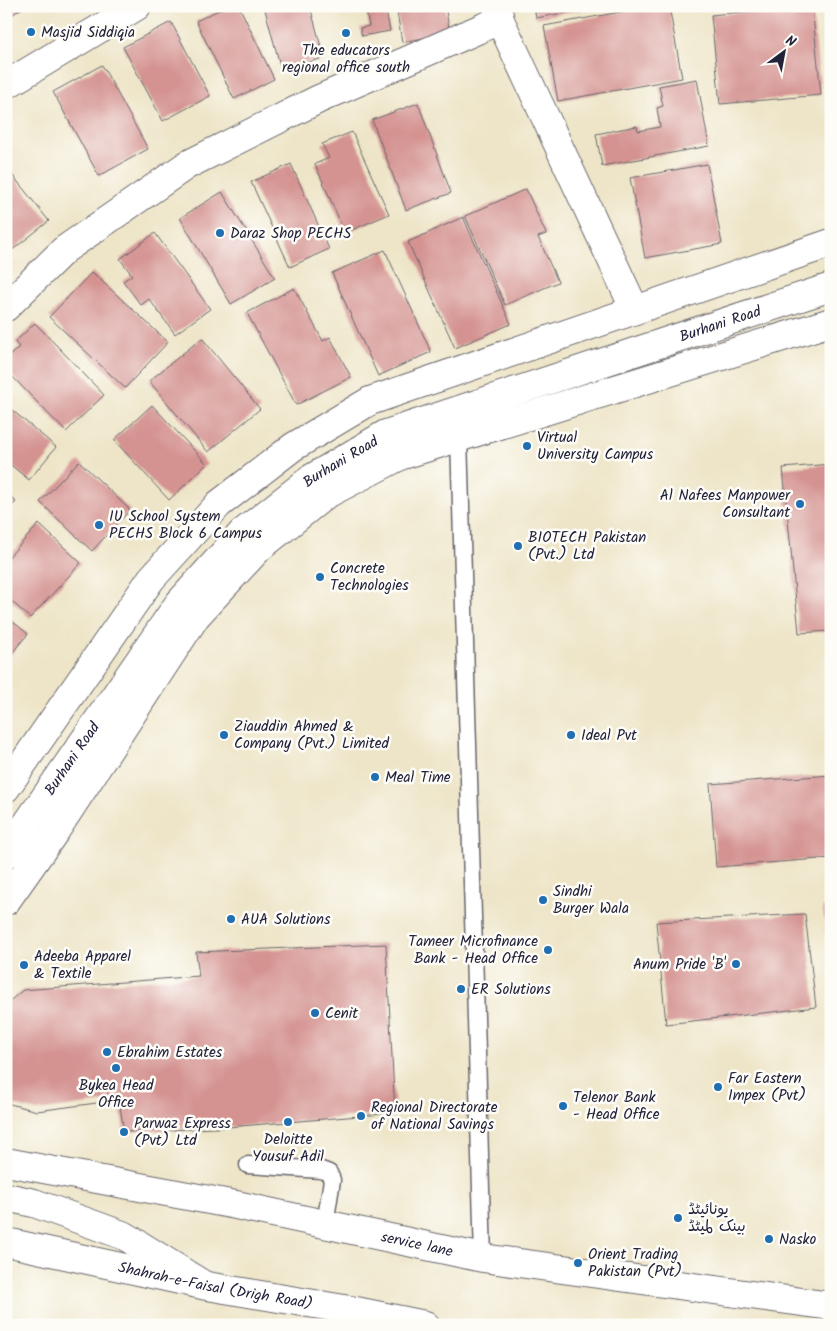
<svg xmlns="http://www.w3.org/2000/svg" width="837" height="1331" viewBox="0 0 837 1331" font-family="Kalam,'Playpen Sans Arabic',sans-serif">
  <style>
    .building { fill: #d49391 }
    .lines { fill: none; stroke-linecap: round; stroke-linejoin: round }
    .lane-casing { stroke: #69666c; stroke-width: 19 }
    .street-casing { stroke: #69666c; stroke-width: 30 }
    .secondary-casing { stroke: #69666c; stroke-width: 30 }
    .highway-casing { stroke: #69666c; stroke-width: 30 }
    .lane { stroke: #fff; stroke-width: 16 }
    .street { stroke: #fff; stroke-width: 28 }
    .secondary { stroke: #fff; stroke-width: 28 }
    .highway { stroke: #fff; stroke-width: 28 }
    .poi-dot { fill: #1f6fb2; stroke: #fdfcf7; stroke-width: 2 }
    .labels { text-anchor: middle; stroke-width: 5; stroke-linejoin: round; paint-order: stroke }
    .poi-label { font-size: 15px; fill: #22223b; stroke: #fdfcf7; text-anchor: start }
    .street-label { font-size: 15px; fill: #22223b; stroke: #fdfcf7 }
  </style>
  <rect width="100%" height="100%" fill="#fdfcf7"/>
  <filter id="ink" filterUnits="userSpaceOnUse"><feTurbulence type="fractalNoise" baseFrequency=".02" numOctaves="2"/><feDisplacementMap in="SourceGraphic" scale="10" xChannelSelector="R" yChannelSelector="G"/><feConvolveMatrix kernelMatrix="1 2 1 2 8 2 1 2 1" color-interpolation-filters="sRGB"/></filter>
  <filter id="wash" filterUnits="userSpaceOnUse"><feTurbulence type="fractalNoise" baseFrequency=".0096" numOctaves="4" result="noise"/><feDisplacementMap in="SourceGraphic" scale="20" xChannelSelector="R" yChannelSelector="G"/><feGaussianBlur stdDeviation="1.12" result="paint"/><feColorMatrix in="noise" values="0 0 0 0 0 0 0 0 0 0 0 0 0 0 0 0 0 1.4 0 .05"/><feComposite in="paint" operator="in"/></filter>
  <g filter="url(#wash)">
    <rect width="100%" height="100%" fill="#eee5c8"/>
    <g id="blocks">
      <!-- building -->
      <path class="building" d="M6 6H25L6 19Z
        M227 6H239L274 79 234 99 196 21Z
        M264 6H310L324 58 281 69Z
        M365 6H385L390 31 362 36 360 28 369 26Z
        M396 6H445L450 33 402 42Z
        M534 6H596V7L536 18Z
        M653 6H669L682 78 558 101 544 26Z
        M803 6H812L821 95 720 104 711 15Z
        M171 22 210 96 163 121 123 47Z
        M102 65 148 149 99 176 53 92Z
        M697 79 709 146 602 166 596 134 637 126 638 131 660 127 657 108 663 106 659 86Z
        M418 103 451 193 406 210 372 120Z
        M352 132 389 214 345 233 315 164 329 158 322 144Z
        M291 164 329 249 290 267 251 182Z
        M707 164 722 244 645 258 630 178Z
        M6 167 49 221 6 255Z
        M526 189 546 234 538 237 558 282 505 305 465 216Z
        M222 192 275 278 231 304 180 218Z
        M463 217 511 324 455 348 408 242Z
        M155 233 210 309 175 334 149 299 141 305 123 281 132 275 120 259Z
        M385 250 431 352 378 376 332 273Z
        M92 272 168 342 125 388 49 317Z
        M294 288 323 341 330 337 351 377 296 405 247 313Z
        M35 323 104 395 66 432 6 370V359L19 347 15 342Z
        M202 338 260 409 208 452 149 381Z
        M6 405 56 447 29 480 6 461Z
        M152 405 207 464 169 500 114 440Z
        M79 461 130 510 92 551 40 502Z
        M831 464V631L799 633 783 468Z
        M6 493 16 502 6 512Z
        M39 524 81 563 30 618 6 596V560Z
        M6 616 28 634 6 660Z
        M831 775V858L716 867 710 784Z
        M823 907H831V966H829Z
        M805 914 816 1007 666 1024 656 922Z
        M386 944 395 1113 216 1128 124 1132 119 1100 37 1111 6 1103V1004L23 990 199 976 196 952Z"/>
    </g>
  </g>
  <g filter="url(#ink)">
    <use href="#blocks" fill-opacity="0" stroke="#69666c" stroke-width="1"/>
    <g class="lines">
      <!-- lane casing -->
      <g class="lane-casing">
        <path id="lane" d="M459 437 483 1258
          M248 1165 321 1170 329 1173 332 1180 325 1224"/>
      </g>
      <!-- street casing -->
      <g class="street-casing">
        <g id="street">
          <path d="M497 6 500 20 635 310"/>
          <path d="M6 85 137 6"/>
          <path d="M6 307 64 250 187 165 319 99 500 20"/>
          <path d="M6 901 54 833 196 616 259 548 325 495 400 456 831 322"/>
          <path id="s1" d="M6 1162 236 1205 483 1258 831 1306"/>
          <path d="M6 1197 34 1203 125 1236 202 1284"/>
        </g>
      </g>
      <!-- secondary casing -->
      <g class="secondary-casing">
        <g id="secondary">
          <path d="M6 788 151 579 219 504 293 447 370 401 831 243"/>
          <path id="s2" d="M6 854 179 603 242 533 312 478 386 434 831 287"/>
        </g>
      </g>
      <!-- highway casing -->
      <g class="highway-casing">
        <g id="highway">
          <path id="s3" d="M6 1242 207 1286 356 1311 425 1325"/>
        </g>
      </g>
      <!-- lane -->
      <use href="#lane" class="lane"/>
      <!-- street -->
      <use href="#street" class="street"/>
      <!-- secondary -->
      <use href="#secondary" class="secondary"/>
      <!-- highway -->
      <use href="#highway" class="highway"/>
    </g>
  </g>
  <!-- markers -->
  <g class="poi-dot">
    <circle cx="31" cy="32" r="5"/>
    <circle cx="346" cy="33" r="5"/>
    <circle cx="220" cy="233" r="5"/>
    <circle cx="527" cy="446" r="5"/>
    <circle cx="800" cy="504" r="5"/>
    <circle cx="99" cy="525" r="5"/>
    <circle cx="518" cy="546" r="5"/>
    <circle cx="320" cy="577" r="5"/>
    <circle cx="224" cy="735" r="5"/>
    <circle cx="571" cy="735" r="5"/>
    <circle cx="375" cy="777" r="5"/>
    <circle cx="543" cy="900" r="5"/>
    <circle cx="231" cy="919" r="5"/>
    <circle cx="548" cy="950" r="5"/>
    <circle cx="736" cy="964" r="5"/>
    <circle cx="24" cy="965" r="5"/>
    <circle cx="461" cy="989" r="5"/>
    <circle cx="315" cy="1013" r="5"/>
    <circle cx="107" cy="1052" r="5"/>
    <circle cx="116" cy="1068" r="5"/>
    <circle cx="718" cy="1087" r="5"/>
    <circle cx="563" cy="1106" r="5"/>
    <circle cx="361" cy="1116" r="5"/>
    <circle cx="288" cy="1122" r="5"/>
    <circle cx="124" cy="1132" r="5"/>
    <circle cx="678" cy="1218" r="5"/>
    <circle cx="769" cy="1239" r="5"/>
    <circle cx="578" cy="1263" r="5"/>
  </g>
  <g class="labels">
    <!-- poi labels -->
    <g class="poi-label">
      <text x="41" y="37">Masjid Siddiqia</text>
      <text x="346" y="55" text-anchor="middle">The educators<tspan x="346" dy="17">regional office south</tspan></text>
      <text x="230" y="238">Daraz Shop PECHS</text>
      <text x="537" y="442">Virtual<tspan x="537" dy="17">University Campus</tspan></text>
      <text x="790" y="500" text-anchor="end">Al Nafees Manpower<tspan x="790" dy="17">Consultant</tspan></text>
      <text x="109" y="521">IU School System<tspan x="109" dy="17">PECHS Block 6 Campus</tspan></text>
      <text x="528" y="542">BIOTECH Pakistan<tspan x="528" dy="17">(Pvt.) Ltd</tspan></text>
      <text x="330" y="573">Concrete<tspan x="330" dy="17">Technologies</tspan></text>
      <text x="234" y="731">Ziauddin Ahmed &amp;<tspan x="234" dy="17">Company (Pvt.) Limited</tspan></text>
      <text x="581" y="740">Ideal Pvt</text>
      <text x="385" y="782">Meal Time</text>
      <text x="553" y="896">Sindhi<tspan x="553" dy="17">Burger Wala</tspan></text>
      <text x="241" y="924">AUA Solutions</text>
      <text x="538" y="946" text-anchor="end">Tameer Microfinance<tspan x="538" dy="17">Bank - Head Office</tspan></text>
      <text x="34" y="961">Adeeba Apparel<tspan x="34" dy="17">&amp; Textile</tspan></text>
      <text x="726" y="969" text-anchor="end">Anum Pride 'B'</text>
      <text x="471" y="994">ER Solutions</text>
      <text x="325" y="1018">Cenit</text>
      <text x="117" y="1057">Ebrahim Estates</text>
      <text x="728" y="1083">Far Eastern<tspan x="728" dy="17">Impex (Pvt)</tspan></text>
      <text x="116" y="1090" text-anchor="middle">Bykea Head<tspan x="116" dy="17">Office</tspan></text>
      <text x="573" y="1102">Telenor Bank<tspan x="573" dy="17">- Head Office</tspan></text>
      <text x="371" y="1112">Regional Directorate<tspan x="371" dy="17">of National Savings</tspan></text>
      <text x="134" y="1128">Parwaz Express<tspan x="134" dy="17">(Pvt) Ltd</tspan></text>
      <text x="288" y="1144" text-anchor="middle">Deloitte<tspan x="288" dy="17">Yousuf Adil</tspan></text>
      <text x="688" y="1214">یونائیٹڈ<tspan x="688" dy="17">بینک لمیٹڈ</tspan></text>
      <text x="779" y="1244">Nasko</text>
      <text x="588" y="1259">Orient Trading<tspan x="588" dy="17">Pakistan (Pvt)</tspan></text>
    </g>
    <!-- street labels -->
    <g class="street-label">
      <text dy="5" stroke="none"><textPath href="#s2" startOffset="926">Burhani Road</textPath></text>
      <text dy="5" stroke="none"><textPath href="#s2" startOffset="521">Burhani Road</textPath></text>
      <text dy="5" stroke="none"><textPath href="#s2" startOffset="116">Burhani Road</textPath></text>
      <text dy="5" stroke="none"><textPath href="#s1" startOffset="419">service lane</textPath></text>
      <text dy="5" stroke="none"><textPath href="#s3" startOffset="214">Shahrah-e-Faisal (Drigh Road)</textPath></text>
    </g>
  </g>
  <!-- margin -->
  <rect width="837" height="1331" fill="none" stroke="#fdfcf7" stroke-width="25"/>
  <!-- north arrow -->
  <g transform="translate(784 52) rotate(32)" stroke="#fdfcf7" stroke-width="4" paint-order="stroke">
  <path d="M0-4L9 19L0 12L-9 19Z" fill="#22223b"/>
  <text y="-8" font-size="14" font-weight="bold" text-anchor="middle" fill="#22223b">N</text>
  </g>
</svg>
